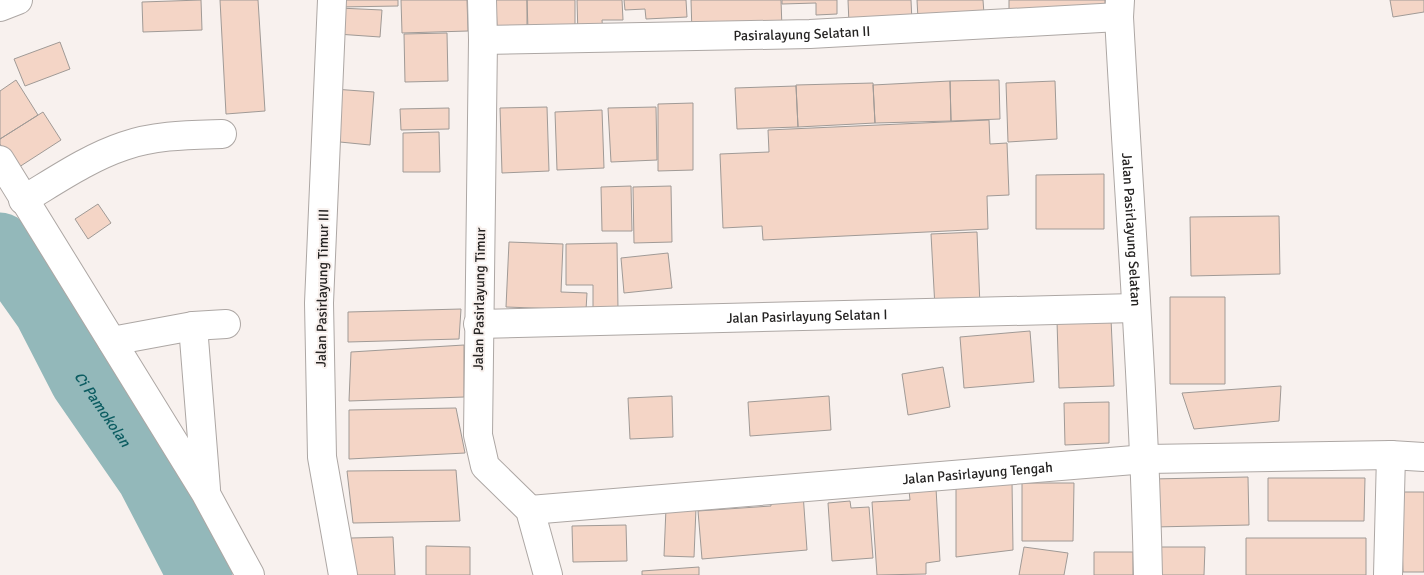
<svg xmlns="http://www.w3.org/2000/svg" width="1424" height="575" viewBox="0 0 1424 575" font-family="Signika,sans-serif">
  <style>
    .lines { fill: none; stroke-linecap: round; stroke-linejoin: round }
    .river { stroke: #93b8ba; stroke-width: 65 }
    .building { fill: #f4d5c6; stroke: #a09a96 }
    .minor-casing { stroke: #ada7a4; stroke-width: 30 }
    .minor { stroke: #fff; stroke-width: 28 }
    .labels { text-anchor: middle; stroke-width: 4; stroke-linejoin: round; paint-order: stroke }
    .street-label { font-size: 14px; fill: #252322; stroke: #f8f1ee }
    .water-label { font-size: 15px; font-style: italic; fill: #0c5c61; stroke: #f8f1ee }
  </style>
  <rect width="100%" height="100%" fill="#f8f1ee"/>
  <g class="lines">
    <!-- river -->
    <path class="river" id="s1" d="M0 245 46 310 82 380 149 477 200 575"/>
  </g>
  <!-- building -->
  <path class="building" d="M201 0 202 30 143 32 142 2Z
    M220 0H258L265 111 226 114Z
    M340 0H398V6L340 7Z
    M401 0H467L468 31 402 33Z
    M496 0H527V29L497 30Z
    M527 0H575V28L528 30Z
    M577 0H622L623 20H602L603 35 578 36Z
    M624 0H686L687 17 646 19 645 9 625 10Z
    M691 0H781L782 29 692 33Z
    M782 0H837V14L816 15V3L782 4Z
    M848 0H911L912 22 849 24Z
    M917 0H983L984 14 918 19Z
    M1009 0H1105V14L1009 17Z
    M1390 0H1424V12L1393 17Z
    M339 8 382 10 380 37 337 34Z
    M447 33 448 81 405 82 404 34Z
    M60 42 70 69 25 86 14 59Z
    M16 80 38 115 0 139V91Z
    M999 80 1000 119 951 121 950 81Z
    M950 81 951 121 875 123 873 85Z
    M1055 81 1057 139 1008 142 1006 83Z
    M873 83 875 123 798 127 796 85Z
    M796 86 798 127 737 129 735 88Z
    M334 89 374 92 370 145 330 141Z
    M693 103V170L658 171V104Z
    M547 107 549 171 502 173 500 108Z
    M656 107 657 160 611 162 608 108Z
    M449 108V129L401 130 400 109Z
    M602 110 604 168 557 170 555 112Z
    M43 112 61 140 16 169 0 144V139Z
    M989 120 990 144 1007 143 1009 195 987 196 988 229 763 240 762 226 723 228 720 154 769 152 768 130Z
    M439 132 440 172H403V133Z
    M1104 174V229H1036V175Z
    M631 186 632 231H602L601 187Z
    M671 186 672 242 634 243 633 187Z
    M98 204 111 223 88 239 75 219Z
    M1279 216 1280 274 1191 276 1190 217Z
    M977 232 980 306 935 308 931 234Z
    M509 242 563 244 561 292 587 293 586 310 506 307Z
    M617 243 618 310 593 311V285H566V244Z
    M668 253 672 288 624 293 621 258Z
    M1170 297H1225V384H1170Z
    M461 309 459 339 348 342V312Z
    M1111 319 1114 386 1059 388 1057 321Z
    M1030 331 1034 382 964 388 960 337Z
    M464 345V397L349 401 351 352Z
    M943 367 950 407 908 415 902 374Z
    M1281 386 1279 421 1194 429 1182 393Z
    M672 396 673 437 630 439 628 398Z
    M829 396 831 430 750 436 748 402Z
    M1109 402V443L1065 445 1064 403Z
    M456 408 465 453 349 459V410Z
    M456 470 460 521 353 523 347 471Z
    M1248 477 1249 525 1153 527 1152 479Z
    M1268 478H1365L1364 521H1268Z
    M1012 481 1013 550 956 557V482Z
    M1022 483H1074L1073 541H1022Z
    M936 488 940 561 926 563V574L877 575 872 502 910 500 909 490Z
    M1400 492H1424V572H1403Z
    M803 493 807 550 702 559 698 511 771 506 770 495Z
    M850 501 851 508 869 507 873 558 832 561 828 503Z
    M666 508H696L694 557 664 556Z
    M626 525 627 561 573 562 572 526Z
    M393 537 395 575H352L351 538Z
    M1246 538H1366V575H1246Z
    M426 546 470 547V575H426Z
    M1024 547 1068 553 1064 575H1019Z
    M1157 547H1205L1204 575H1156Z
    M1094 552H1133V575H1094Z
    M699 567V575H642V571Z"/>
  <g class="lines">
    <!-- minor casing -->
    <g class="minor-casing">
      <g id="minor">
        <path d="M332 0 319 303 322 457 343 575"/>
        <path d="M482 0 483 40 478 435 485 466 530 510 548 575"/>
        <path id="s2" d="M1120 0 1119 17C1129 203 1144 389 1148 575"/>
        <path d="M0 7 18 0"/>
        <path id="s3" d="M483 40 810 34 1119 17"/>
        <path d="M0 160 206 494 250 575"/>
        <path d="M23 200C55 181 88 158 124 146 155 135 190 135 222 134"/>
        <path id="s4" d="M478 324 1135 308"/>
        <path d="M193 326 206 489"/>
        <path d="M112 341 193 326 226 324"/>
        <path id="s5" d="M530 510 1146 459 1391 455 1424 457"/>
        <path d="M1388 575 1391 455"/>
      </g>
    </g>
    <!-- minor -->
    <use href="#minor" class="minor"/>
  </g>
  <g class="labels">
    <!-- street labels -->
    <g class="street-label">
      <text dy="5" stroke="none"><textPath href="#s3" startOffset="319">Pasiralayung Selatan II</textPath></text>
      <text dy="5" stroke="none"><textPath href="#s2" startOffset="230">Jalan Pasirlayung Selatan</textPath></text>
      <text transform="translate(322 288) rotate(-89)" y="5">Jalan Pasirlayung Timur III</text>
      <text transform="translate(479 299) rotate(-89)" y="5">Jalan Pasirlayung Timur</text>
      <text dy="5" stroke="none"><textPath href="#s4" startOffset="329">Jalan Pasirlayung Selatan I</textPath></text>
      <text dy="5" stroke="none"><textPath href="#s5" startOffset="449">Jalan Pasirlayung Tengah</textPath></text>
    </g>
    <!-- water labels -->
    <g class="water-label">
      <text dy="5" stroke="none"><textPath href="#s1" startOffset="194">Ci Pamokolan</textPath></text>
    </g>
  </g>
</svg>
